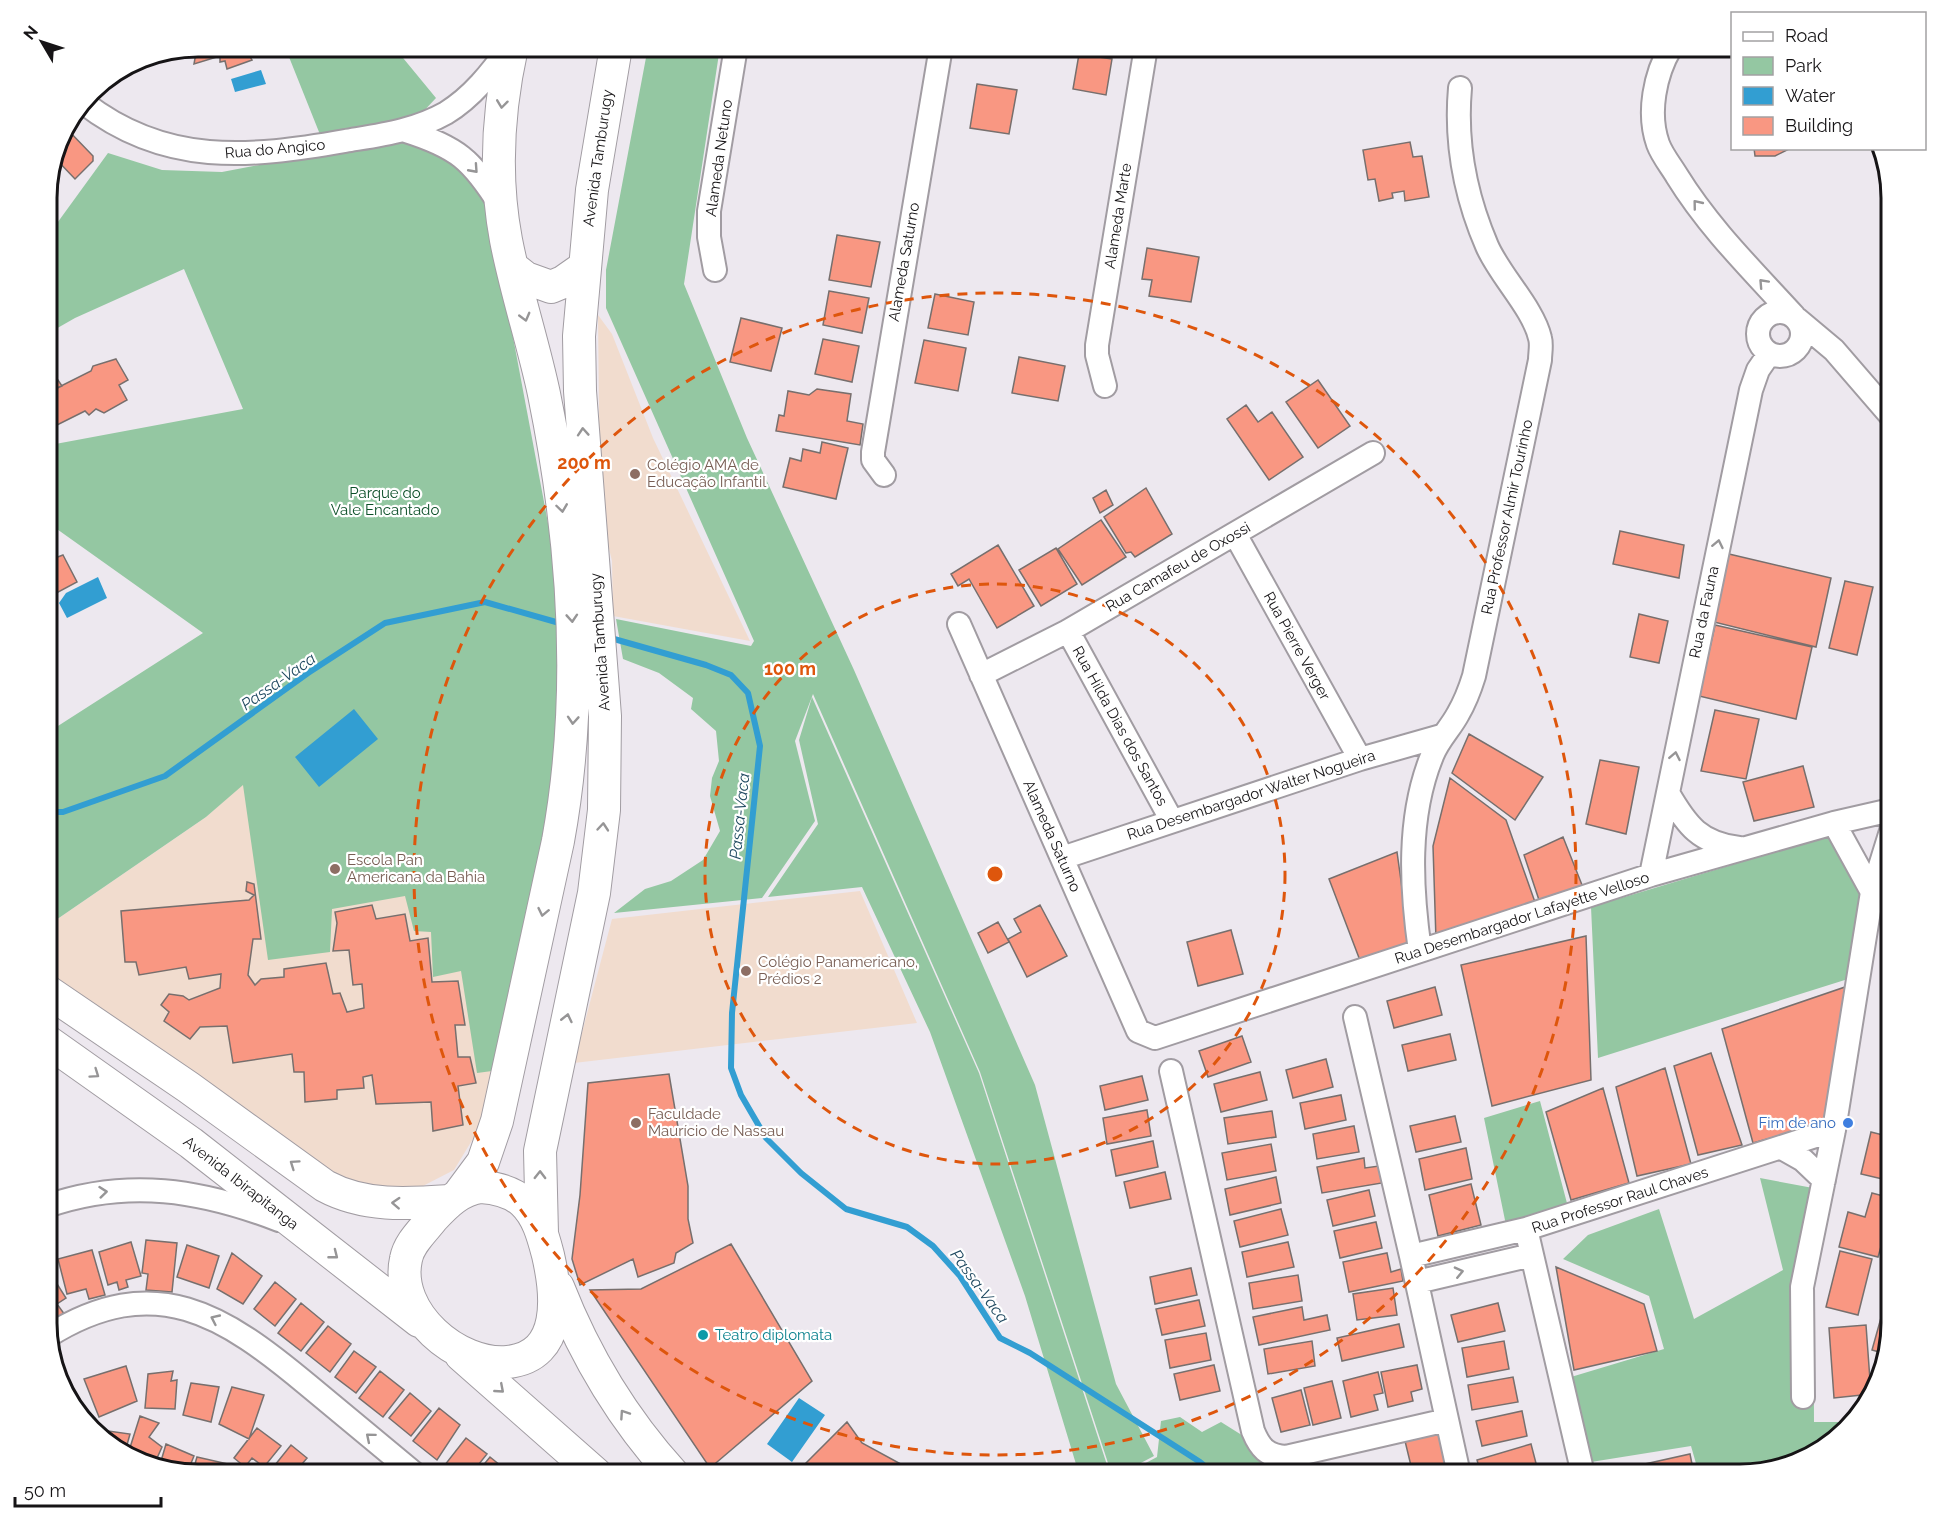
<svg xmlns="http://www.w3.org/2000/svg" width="1938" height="1521" viewBox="0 0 1938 1521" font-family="Raleway,sans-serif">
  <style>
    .commercial { fill: #f1dcce }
    .green { fill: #94c7a2 }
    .water { fill: #329ed2 }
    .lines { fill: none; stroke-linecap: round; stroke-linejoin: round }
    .stream { stroke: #329ed2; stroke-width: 6 }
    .building { fill: #f99782; stroke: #776f6d; stroke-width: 1.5 }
    .street-casing { stroke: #a19ca2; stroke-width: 26 }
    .secondary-casing { stroke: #a19ca2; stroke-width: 34 }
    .street { stroke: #fff; stroke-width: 22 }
    .secondary { stroke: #fff; stroke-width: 32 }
    .oneway { stroke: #969596 }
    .ring { fill: none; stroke: #de560c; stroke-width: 3; stroke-dasharray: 10 8 }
    .education-dot { fill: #8d6e63; stroke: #fff; stroke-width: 2 }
    .shop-dot { fill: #3f7fe0; stroke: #fff; stroke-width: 2 }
    .culture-dot { fill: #0f9aa8; stroke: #fff; stroke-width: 2 }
    .labels { text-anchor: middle; stroke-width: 4.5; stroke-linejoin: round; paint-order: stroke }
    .street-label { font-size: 15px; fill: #161416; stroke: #fff }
    .education-label { font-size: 15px; fill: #785e54; stroke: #fff; text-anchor: start }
    .park-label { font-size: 15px; fill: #0d5029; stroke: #fff }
    .shop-label { font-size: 15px; fill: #366cbe; stroke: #fff; text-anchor: end }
    .culture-label { font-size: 15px; fill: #0d838f; stroke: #fff; text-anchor: start }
    .water-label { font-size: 16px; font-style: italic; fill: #204a61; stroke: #fff }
    .rim { fill: none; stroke: #161416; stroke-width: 3 }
    .centre { fill: #de560c; stroke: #fff; stroke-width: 3 }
    .ring-label { font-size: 18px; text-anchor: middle; font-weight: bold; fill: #de560c; stroke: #fff; stroke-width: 4.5; stroke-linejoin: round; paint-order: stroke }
  </style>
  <rect width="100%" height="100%" fill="#ede8ef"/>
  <!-- commercial -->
  <path class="commercial" d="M598 315 612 334 653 438 750 641 613 616 612 561 600 511Z
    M563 653 485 1119 454 1170 417 1189 352 1197 47 979V930L53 922 206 817 336 701Z
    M860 891 917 1023 574 1063 612 919Z"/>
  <!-- green -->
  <path class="green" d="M285 47H394L436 98 421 114 321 137Z
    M648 47H720L684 284 747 438 854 670 1035 1085 1116 1384 1154 1456 1120 1474H1112L1108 1463 980 1072 813 694 795 741 815 821 762 898 614 913 645 889 671 881 703 860 720 831 710 796 712 778 719 761 716 731 691 709 693 698 659 673 623 659 616 619 751 646 754 641 606 308V270Z
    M392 140C453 151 453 156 488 204L560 587 563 644 554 809 492 1071 477 1073 461 971 433 977 431 932 414 931 405 896 332 909 330 952 268 960 243 785 206 817 53 922 47 930V733L203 633 47 522V465L50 445 243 409 184 269 75 318 47 334V237L108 153 162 170 222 172Z
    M812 697 979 1073 1110 1474H1079L1025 1296 930 1032 862 887 768 897 818 824 799 740Z
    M1832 835 1862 887 1848 979 1598 1058 1591 907Z
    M1540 1101 1568 1207 1506 1225 1484 1118Z
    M1760 1178 1813 1188 1814 1422H1854L1807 1459 1740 1474H1699L1691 1446 1591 1462 1571 1377 1664 1349 1649 1296 1563 1259 1588 1235 1659 1209 1694 1319 1783 1270Z
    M1180 1417 1202 1432 1221 1422 1304 1474H1125L1157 1457 1161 1421Z"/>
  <!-- water -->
  <path class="water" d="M261 70 266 84 235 92 231 79Z
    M98 577 107 598 67 618 59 603 66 593Z
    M354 709 378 739 319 787 295 757Z
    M799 1398 825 1415 792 1462 767 1444Z"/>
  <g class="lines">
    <!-- stream -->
    <path class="stream" d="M607 637 706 665 731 675 748 693 760 746 732 1013 731 1068 741 1095 766 1138 801 1173 846 1209 907 1227 933 1246 960 1276 1000 1338 1030 1353 1200 1462 1214 1474
      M47 812H63L165 776 308 673 385 623 485 602 563 624"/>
  </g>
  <!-- building -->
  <path class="building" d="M197 47H277L249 55 252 60 227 69 225 61 220 62V56L194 64Z
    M1079 54 1112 59 1106 95 1073 89Z
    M977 84 1017 90 1009 134 970 128Z
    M65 127 93 156V161L75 179 55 158Z
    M1410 142 1413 157 1422 156 1429 197 1405 201 1404 191 1392 193 1393 198 1379 201 1375 179 1368 180 1363 150Z
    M1754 148H1791L1775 156H1755Z
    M837 235 880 242 871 287 829 280Z
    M1147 248 1199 257 1191 302 1149 296 1152 280 1142 279Z
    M829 291 869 298 862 333 823 325Z
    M935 294 974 302 968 335 928 328Z
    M741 318 782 328 771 371 730 362Z
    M823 339 859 346 852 382 815 374Z
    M924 340 966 348 958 391 915 383Z
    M1019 357 1065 366 1058 401 1012 393Z
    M116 359 128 380 119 385 127 400 104 413 96 409 89 415 85 411 55 426 47 414V393L91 371 93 366Z
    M47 364 62 386 47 393Z
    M1318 380 1350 426 1318 448 1286 402Z
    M817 389 851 394 847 421 863 424 860 445 776 431 779 415 784 416 788 391 809 395Z
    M1246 405 1258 422 1272 412 1303 457 1269 480 1227 419Z
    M822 442 848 448 836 499 783 487 790 458 801 461 803 449 820 453Z
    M1146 488 1172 534 1135 557 1131 552 1126 553 1104 517Z
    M1106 490 1113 505 1100 513 1093 498Z
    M1101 520 1126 557 1082 585 1058 549Z
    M1620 531 1684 545 1679 578 1613 564Z
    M998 545 1034 606 997 628 969 579 958 586 951 574Z
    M1056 548 1077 584 1041 606 1019 570Z
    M1729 554 1831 578 1816 647 1714 622Z
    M63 555 77 582 47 598V561Z
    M1845 581 1873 587 1857 655 1829 648Z
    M1639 614 1668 621 1659 663 1630 657Z
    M1715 625 1812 647 1796 719 1699 696Z
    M1715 710 1759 719 1746 779 1701 771Z
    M1469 734 1543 777 1515 820 1452 773Z
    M1600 760 1639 767 1626 834 1586 824Z
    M1803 766 1814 807 1754 821 1743 782Z
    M1450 778 1506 820 1536 905 1436 940 1433 846Z
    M1563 837 1584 890 1540 903 1524 855Z
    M1397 852 1410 946 1361 963 1329 879Z
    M247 882 254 884 261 939H253L248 975 255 985 261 979 284 977V969L326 963 333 994 340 993 347 1012 364 1008 362 984 353 985 349 950 333 951 337 923 335 912 372 905 376 919 405 914 410 941 428 938 432 982 458 981 465 1025H455L458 1057H470L476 1083 458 1086 463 1125 433 1131 431 1102 376 1104 372 1075 363 1077 364 1088 337 1090V1099L305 1102 304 1072H294L292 1054 233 1063 227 1026 200 1027 190 1039 164 1021 169 1012 161 1005 169 994 183 996 189 1000 220 988 221 974 189 979 186 967 139 975 136 962H125L121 911 249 900 254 895 246 891Z
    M1040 905 1067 956 1027 977 1008 939 1021 932 1014 919Z
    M998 922 1009 942 988 953 978 933Z
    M1231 930 1243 974 1198 986 1187 942Z
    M1586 936 1591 1080 1492 1106 1461 965Z
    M1851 985 1825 1123 1753 1143 1722 1029Z
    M1435 987 1442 1015 1394 1028 1387 1001Z
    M1450 1034 1456 1060 1408 1071 1402 1045Z
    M1242 1036 1251 1062 1208 1077 1199 1051Z
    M1891 1038V1071L1884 1069Z
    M1711 1053 1742 1145 1698 1155 1674 1066Z
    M1326 1059 1333 1087 1293 1098 1286 1070Z
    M1665 1068 1691 1164 1637 1176 1616 1087Z
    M1260 1072 1267 1100 1221 1112 1214 1084Z
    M669 1074 688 1186V1219L693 1243 676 1253 674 1263 638 1277 633 1259 580 1285 572 1259 580 1195 588 1083Z
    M1142 1076 1148 1100 1105 1110 1100 1086Z
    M1603 1088 1629 1183 1571 1200 1546 1112Z
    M1341 1095 1346 1120 1305 1129 1300 1103Z
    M1147 1110 1151 1136 1107 1144 1103 1118Z
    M1272 1111 1276 1137 1228 1144 1224 1118Z
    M1455 1116 1461 1142 1416 1152 1410 1126Z
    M1354 1126 1359 1152 1317 1159 1313 1134Z
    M1871 1132 1891 1137V1181L1861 1174Z
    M1153 1141 1158 1167 1116 1176 1111 1150Z
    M1271 1144 1276 1171 1227 1180 1222 1153Z
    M1466 1148 1472 1179 1425 1190 1419 1159Z
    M1364 1158 1365 1168 1379 1166 1382 1183 1322 1193 1317 1167Z
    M1165 1172 1171 1199 1130 1208 1124 1182Z
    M1276 1177 1281 1203 1230 1215 1225 1189Z
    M1471 1184 1481 1225 1438 1236 1429 1195Z
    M1369 1190 1375 1216 1333 1226 1327 1200Z
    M1872 1193 1891 1198V1230L1886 1229 1878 1257 1839 1247 1848 1212 1865 1217Z
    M1281 1209 1288 1235 1240 1247 1234 1221Z
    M1376 1222 1382 1248 1340 1258 1334 1231Z
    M146 1240 177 1243 172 1292 146 1290 148 1274 142 1273Z
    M131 1242 141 1276 126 1280 128 1287 119 1290 117 1282 108 1285 99 1252Z
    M1288 1242 1294 1267 1247 1277 1242 1252Z
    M731 1244 812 1381 710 1468 590 1290 641 1289Z
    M187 1245 219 1256 209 1288 177 1277Z
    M92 1250 105 1295 89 1299 86 1289 67 1294 58 1259Z
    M1840 1251 1872 1259 1858 1315 1826 1307Z
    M232 1253 262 1276 243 1304 217 1289Z
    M1387 1253 1391 1272 1401 1269 1403 1281 1349 1292 1343 1262Z
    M1556 1267 1644 1304 1657 1351 1574 1370Z
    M47 1268 66 1298 57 1304 65 1315 47 1326Z
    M1191 1268 1197 1295 1155 1304 1150 1277Z
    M1298 1275 1302 1301 1253 1309 1249 1283Z
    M275 1282 296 1299 275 1326 254 1309Z
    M1891 1282V1324L1886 1354 1872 1350Z
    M1393 1288 1397 1315 1357 1320 1353 1294Z
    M1199 1300 1205 1326 1162 1335 1156 1309Z
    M301 1303 324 1322 301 1351 278 1333Z
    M1498 1303 1505 1331 1458 1342 1451 1315Z
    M1302 1307 1304 1320 1327 1315 1330 1330 1259 1345 1253 1317Z
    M1399 1324 1404 1347 1342 1361 1337 1338Z
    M1866 1325 1871 1394 1834 1398 1829 1328Z
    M328 1326 351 1344 330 1372 306 1353Z
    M1206 1333 1211 1360 1170 1368 1165 1340Z
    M1312 1341 1315 1366 1268 1374 1264 1349Z
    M1504 1341 1509 1369 1467 1377 1462 1348Z
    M354 1351 376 1367 356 1393 335 1377Z
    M1214 1365 1220 1391 1180 1400 1174 1374Z
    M1417 1365 1422 1389 1411 1392 1413 1401 1388 1407 1381 1372Z
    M126 1366 137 1401 99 1417 84 1379Z
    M173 1371 171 1381 177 1380 175 1409 145 1408 148 1374Z
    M380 1371 404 1390 383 1417 359 1398Z
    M1378 1372 1383 1393 1374 1395 1378 1410 1351 1417 1343 1381Z
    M1513 1377 1518 1402 1472 1410 1468 1385Z
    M66 1379 83 1410 79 1412 62 1390 60 1383Z
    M1332 1381 1341 1418 1313 1425 1304 1388Z
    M191 1383 219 1387 211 1422 183 1415Z
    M232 1387 264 1395 249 1439 219 1424Z
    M1301 1390 1310 1425 1281 1432 1272 1398Z
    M410 1393 431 1411 411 1436 389 1418Z
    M439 1408 460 1425 437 1460 413 1441Z
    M1522 1411 1527 1436 1482 1446 1476 1421Z
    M140 1416 159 1423 149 1437 162 1447 153 1467 128 1454Z
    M847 1422 862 1443 919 1474H795Z
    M257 1428 281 1446 264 1467 252 1458 245 1467 234 1458Z
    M94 1429 130 1434 125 1452 98 1437Z
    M1438 1433 1448 1474H1413L1405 1441Z
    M466 1438 487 1454 471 1474H456L444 1466Z
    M166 1444 194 1456 187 1473 159 1468Z
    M1531 1444 1538 1471 1525 1474H1481L1477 1460Z
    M291 1445 307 1458 302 1464 306 1469 302 1474H276L271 1470Z
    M1690 1454 1694 1474H1600Z
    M197 1457 228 1464 224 1474H192Z
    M490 1457 511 1474H476Z
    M322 1464 335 1474H314Z"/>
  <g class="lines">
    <!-- street casing -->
    <g class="street-casing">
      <path id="street" d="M1671 47C1655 74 1647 113 1658 144 1662 155 1671 166 1677 176 1709 228 1753 271 1794 316
        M84 103C165 166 249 158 345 141 380 135 414 131 446 113 472 97 491 73 509 48
        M406 131C457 147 472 160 500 205
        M715 270 709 237V211L736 47
        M1758 334a22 22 0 1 1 44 0a22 22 0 1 1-44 0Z
        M1797 319 1834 350 1891 416
        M1105 386 1097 355V345L1146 47
        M884 475 873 460V452L941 47
        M1235 534 1360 759
        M959 624 1138 1031 1155 1038 1651 875 1834 823 1891 810
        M1068 631 1172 821
        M981 675 1068 631 1373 453
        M1668 793C1687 826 1700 843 1739 848
        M1834 823 1872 892
        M1062 858 1360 759 1441 736
        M1651 875 1751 390 1758 370 1769 354
        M1420 951C1411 888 1407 817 1432 756 1438 740 1450 729 1458 714 1465 702 1470 689 1474 676L1540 360C1540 353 1542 345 1540 338 1533 308 1500 276 1487 246 1465 195 1455 144 1460 88
        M1355 1017 1411 1256 1459 1474
        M1171 1071 1253 1431C1260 1448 1267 1456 1286 1457L1447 1420
        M1782 1148 1803 1160 1824 1180
        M47 1206C128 1178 201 1190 279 1220
        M1411 1256 1526 1229
        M1417 1282 1532 1255
        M48 1336C155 1269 224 1315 309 1386 345 1416 380 1445 415 1474
        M1803 1397 1802 1287 1834 1130 1872 892 1891 831
        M1583 1474 1526 1229 1834 1130"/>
    </g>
    <!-- secondary casing -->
    <g class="secondary-casing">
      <path id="secondary" d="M512 267 526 278 551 287 563 282 583 268
        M47 991 188 1087 325 1186C364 1207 407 1204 450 1201
        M47 1041 191 1143 419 1321
        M481 1187C496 1188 512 1192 523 1202 538 1216 543 1236 548 1255 557 1294 564 1356 508 1362 458 1367 394 1313 406 1259 409 1243 423 1231 433 1218 447 1203 460 1190 481 1187Z
        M460 1193 483 1162 497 1121 558 841C585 693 574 541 544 394 533 342 516 292 506 240 494 176 498 110 512 47
        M542 1234 540 1151 594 893 604 810 605 716 580 391 579 336 592 190 616 47
        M558 1287C585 1356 623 1419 673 1474
        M461 1355 596 1474"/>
    </g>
    <!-- street -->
    <use href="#street" class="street"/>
    <!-- secondary -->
    <use href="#secondary" class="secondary"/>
  </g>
  <!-- one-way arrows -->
  <defs><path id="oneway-chevron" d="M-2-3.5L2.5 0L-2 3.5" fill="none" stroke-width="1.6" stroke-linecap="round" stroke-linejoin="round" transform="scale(1.5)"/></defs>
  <g class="oneway">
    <use href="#oneway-chevron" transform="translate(502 104) rotate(97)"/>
    <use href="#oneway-chevron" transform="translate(474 169) rotate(48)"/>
    <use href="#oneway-chevron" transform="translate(1697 204) rotate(-129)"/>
    <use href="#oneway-chevron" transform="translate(1763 283) rotate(-133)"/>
    <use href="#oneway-chevron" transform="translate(525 317) rotate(75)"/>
    <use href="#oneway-chevron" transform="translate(583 432) rotate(-94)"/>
    <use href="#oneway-chevron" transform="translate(562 508) rotate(82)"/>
    <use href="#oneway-chevron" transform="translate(1718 544) rotate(-78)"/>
    <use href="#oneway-chevron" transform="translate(572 618) rotate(86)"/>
    <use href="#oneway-chevron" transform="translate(573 720) rotate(94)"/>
    <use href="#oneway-chevron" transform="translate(1675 756) rotate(-79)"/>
    <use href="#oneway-chevron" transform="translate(603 827) rotate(-85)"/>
    <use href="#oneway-chevron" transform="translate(543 912) rotate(102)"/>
    <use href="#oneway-chevron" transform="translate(567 1018) rotate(-77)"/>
    <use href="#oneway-chevron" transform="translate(95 1074) rotate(35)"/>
    <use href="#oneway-chevron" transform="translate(294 1164) rotate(-145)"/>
    <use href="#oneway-chevron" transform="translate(540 1175) rotate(-89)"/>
    <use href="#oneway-chevron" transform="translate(103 1192) rotate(-6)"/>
    <use href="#oneway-chevron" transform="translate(396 1203) rotate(-177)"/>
    <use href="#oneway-chevron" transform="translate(334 1255) rotate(38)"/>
    <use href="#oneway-chevron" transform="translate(1459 1272) rotate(-13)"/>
    <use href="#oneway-chevron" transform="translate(215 1319) rotate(-155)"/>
    <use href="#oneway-chevron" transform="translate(500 1389) rotate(41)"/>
    <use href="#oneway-chevron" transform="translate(624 1414) rotate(-124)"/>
    <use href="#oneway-chevron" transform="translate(370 1437) rotate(-140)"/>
  </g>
  <!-- distance rings -->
  <g class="ring">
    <circle cx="995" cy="874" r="290"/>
    <circle cx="995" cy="874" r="581"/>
  </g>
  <!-- markers -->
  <g class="education-dot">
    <circle cx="635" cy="474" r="6"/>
    <circle cx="335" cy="869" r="6"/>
    <circle cx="746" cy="971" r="6"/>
    <circle cx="636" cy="1123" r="6"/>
  </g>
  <circle class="shop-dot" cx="1848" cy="1123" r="6"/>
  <circle class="culture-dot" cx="703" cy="1335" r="6"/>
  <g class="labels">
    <!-- street labels -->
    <g class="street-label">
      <text transform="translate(275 149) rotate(-5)" y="5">Rua do Angico</text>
      <text transform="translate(598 158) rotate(-82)" y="5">Avenida Tamburugy</text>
      <text transform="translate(719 158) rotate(-82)" y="5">Alameda Netuno</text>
      <text transform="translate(1118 216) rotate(-81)" y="5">Alameda Marte</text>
      <text transform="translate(904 262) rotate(-80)" y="5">Alameda Saturno</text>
      <text transform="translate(1507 517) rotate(-78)" y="5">Rua Professor Almir Tourinho</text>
      <text transform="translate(1178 567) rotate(-30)" y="5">Rua Camafeu de Oxossi</text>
      <text transform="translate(1704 612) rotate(-78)" y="5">Rua da Fauna</text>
      <text transform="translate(600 642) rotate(-94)" y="5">Avenida Tamburugy</text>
      <text transform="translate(1297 646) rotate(61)" y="5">Rua Pierre Verger</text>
      <text transform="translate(1120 726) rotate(61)" y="5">Rua Hilda Dias dos Santos</text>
      <text transform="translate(1251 795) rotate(-18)" y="5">Rua Desembargador Walter Nogueira</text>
      <text transform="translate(1052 836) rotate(66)" y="5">Alameda Saturno</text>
      <text transform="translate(1522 918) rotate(-18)" y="5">Rua Desembargador Lafayette Velloso</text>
      <text transform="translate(241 1183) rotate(38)" y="5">Avenida Ibirapitanga</text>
      <text transform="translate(1620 1200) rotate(-18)" y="5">Rua Professor Raul Chaves</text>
    </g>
    <!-- education labels -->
    <g class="education-label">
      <text x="647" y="470">Colégio AMA de<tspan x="647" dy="17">Educação Infantil</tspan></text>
      <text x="347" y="865">Escola Pan<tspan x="347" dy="17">Americana da Bahia</tspan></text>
      <text x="758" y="967">Colégio Panamericano,<tspan x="758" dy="17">Prédios 2</tspan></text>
      <text x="648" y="1119">Faculdade<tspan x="648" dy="17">Maurício de Nassau</tspan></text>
    </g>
    <!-- park labels -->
    <g class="park-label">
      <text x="385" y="498">Parque do<tspan x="385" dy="17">Vale Encantado</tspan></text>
    </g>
    <!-- shop labels -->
    <g class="shop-label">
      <text x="1836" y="1128">Fim de ano</text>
    </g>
    <!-- culture labels -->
    <g class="culture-label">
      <text x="715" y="1340">Teatro diplomata</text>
    </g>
    <!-- water labels -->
    <g class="water-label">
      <text transform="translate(278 681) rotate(-35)" y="6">Passa-Vaca</text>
      <text transform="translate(739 816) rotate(-84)" y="6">Passa-Vaca</text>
      <text transform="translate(980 1286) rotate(54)" y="6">Passa-Vaca</text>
    </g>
  </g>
  <!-- crop -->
  <path d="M0 0H1938V1521H0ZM198 57H1740A141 141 0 0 1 1881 198V1323A141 141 0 0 1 1740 1464H198A141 141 0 0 1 57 1323V198A141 141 0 0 1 198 57Z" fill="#fff" fill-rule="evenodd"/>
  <path class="rim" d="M198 57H1740A141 141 0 0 1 1881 198V1323A141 141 0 0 1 1740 1464H198A141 141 0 0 1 57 1323V198A141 141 0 0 1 198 57Z"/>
  <circle cx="995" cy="874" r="9" class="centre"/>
  <g class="ring-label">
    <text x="584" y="469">200 m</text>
    <text x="790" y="675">100 m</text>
  </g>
  <!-- legend -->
  <rect x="1731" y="12" width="195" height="138" fill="#ffffff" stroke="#a2a1a2" stroke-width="1.5"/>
  <rect x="1743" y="32" width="30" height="9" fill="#ffffff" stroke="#a2a1a2" stroke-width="1.5"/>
  <text x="1785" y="42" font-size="18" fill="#161416">Road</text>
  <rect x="1743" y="57" width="30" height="18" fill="#94c7a2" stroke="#a2a1a2" stroke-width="1.5"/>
  <text x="1785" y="72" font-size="18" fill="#161416">Park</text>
  <rect x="1743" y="87" width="30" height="18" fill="#329ed2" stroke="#a2a1a2" stroke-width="1.5"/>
  <text x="1785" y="102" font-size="18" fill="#161416">Water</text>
  <rect x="1743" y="117" width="30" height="18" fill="#f99782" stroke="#a2a1a2" stroke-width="1.5"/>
  <text x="1785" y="132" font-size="18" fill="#161416">Building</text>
  <!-- north arrow -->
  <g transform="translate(42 42) rotate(309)" stroke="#ffffff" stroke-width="4.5" paint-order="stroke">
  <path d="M0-4.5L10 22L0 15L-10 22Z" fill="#161416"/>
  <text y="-9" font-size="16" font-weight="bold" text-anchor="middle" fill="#161416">N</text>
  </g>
  <!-- scale -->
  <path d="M15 1497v9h146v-9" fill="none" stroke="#161416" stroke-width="3"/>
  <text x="24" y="1497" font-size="18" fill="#161416" stroke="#ffffff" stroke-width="4.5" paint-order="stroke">50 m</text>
</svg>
